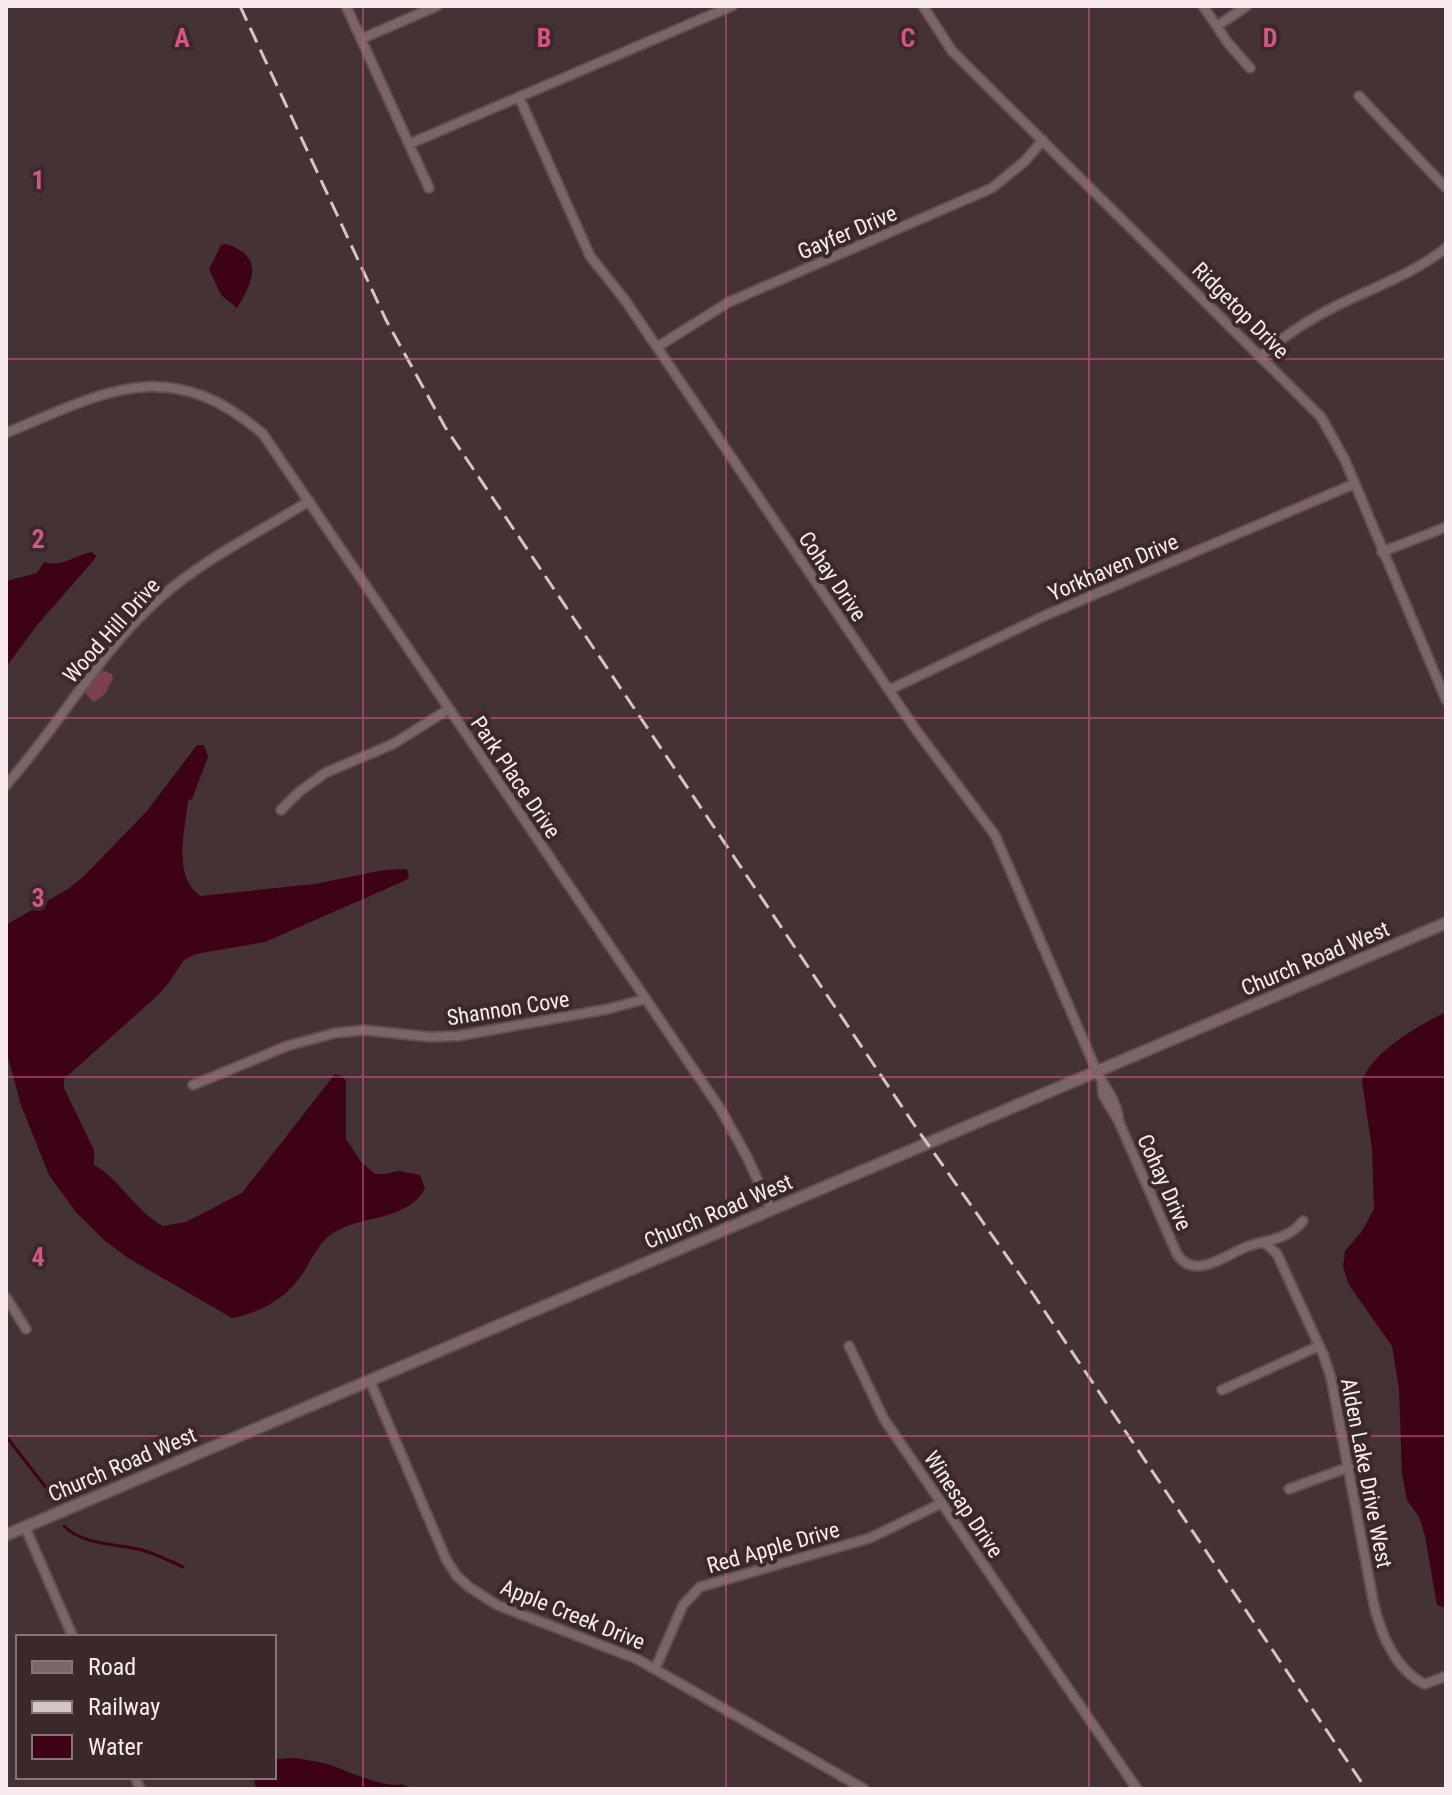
<svg xmlns="http://www.w3.org/2000/svg" width="1452" height="1795" viewBox="0 0 1452 1795" font-family="'Roboto Condensed',sans-serif">
  <style>
    .green { fill: #7c414a }
    .water { fill: #3d0213 }
    .lines { fill: none; stroke-linecap: round; stroke-linejoin: round }
    .stream { stroke: #3d0213; stroke-width: 3 }
    .minor-casing { stroke: #615052; stroke-width: 12 }
    .tertiary-casing { stroke: #615052; stroke-width: 14 }
    .minor { stroke: #7b6567; stroke-width: 8 }
    .tertiary { stroke: #7b6567; stroke-width: 10 }
    .rail { stroke: #d4c5c7; stroke-width: 3; stroke-dasharray: 16 8; stroke-linecap: butt }
    .grid { fill: none; stroke: #d25787; stroke-width: 2; stroke-opacity: 0.55 }
    .labels { text-anchor: middle; stroke-width: 8; stroke-linejoin: round; paint-order: stroke }
    .street-label { font-size: 22px; fill: #f9ebed; stroke: #3b282a }
    .grid-label { font-size: 26px; text-anchor: middle; font-weight: bold; fill: #d25787; stroke: #3b282a; stroke-width: 8; stroke-linejoin: round; paint-order: stroke }
  </style>
  <rect width="100%" height="100%" fill="#453234"/>
  <!-- green -->
  <path class="green" d="M101 670 112 674 113 679 104 695 93 702 84 691Z"/>
  <!-- water -->
  <path class="water" d="M226 244C265 256 253 282 237 308L221 295 209 269 221 245Z
    M92 552 96 556 94 560 38 624 6 667V581L37 573 44 562C62 568 75 555 92 552Z
    M197 745H204L208 757 192 799 188 801C185 831 172 875 200 896L315 884 384 870 407 869 409 878 404 881 265 942 196 954 184 960 168 984 156 997 64 1079V1088L94 1150V1165C121 1180 135 1211 163 1226L186 1222 242 1193 335 1074 342 1076 346 1082V1139L361 1162 375 1174H385L398 1171 420 1175 425 1188C409 1221 360 1215 333 1233 319 1242 312 1259 303 1273 287 1298 260 1313 232 1318L128 1258 104 1240 75 1211 49 1175 21 1105 6 1050V925L68 889 82 878 147 811Z
    M1446 1012V1608L1437 1605 1425 1536 1419 1517 1407 1500 1402 1474 1399 1389 1392 1346 1349 1285 1343 1267 1345 1251 1362 1231 1374 1209 1372 1149 1362 1081C1373 1051 1418 1026 1446 1012Z
    M295 1758C306 1760 317 1761 327 1764 347 1770 383 1789 402 1784L413 1789H256L254 1777H274V1759Z"/>
  <g class="lines">
    <!-- stream -->
    <path class="stream" d="M6 1436 54 1498
      M64 1526C82 1545 118 1544 142 1550 156 1554 170 1561 183 1567"/>
    <!-- minor casing -->
    <g class="minor-casing">
      <path id="minor" d="M346 6 429 188
        M923 6 952 51 1321 417 1345 460 1446 700
        M1203 6 1228 43 1250 68
        M1217 26 1247 6
        M361 39 437 6
        M1359 96 1446 188
        M519 97 590 256 625 300 916 730 995 835 1097 1072C1107 1092 1116 1098 1119 1122
        M409 144 732 6
        M657 347 729 302 992 188 1025 161 1043 140
        M1261 356C1286 334 1311 318 1340 304 1377 286 1414 273 1446 248
        M6 433C105 392 169 353 263 434L721 1110 747 1157 771 1209
        M1382 552 1446 527
        M889 690 1044 616 1354 484
        M6 785C60 725 100 650 161 597 205 558 260 532 309 501
        M281 810 299 792 325 773 393 744 449 709
        M1102 1082 1103 1095 1119 1122 1177 1254C1182 1262 1188 1266 1198 1266 1215 1265 1231 1253 1246 1247 1267 1239 1287 1241 1303 1221
        M193 1085 287 1046 335 1033 364 1030 430 1037 458 1036 608 1009 645 999
        M1266 1244 1277 1254 1323 1354 1331 1378 1374 1605C1381 1634 1396 1671 1425 1684L1446 1676
        M6 1297 26 1329
        M849 1346 884 1419 1137 1789
        M370 1381 446 1559 456 1575 469 1587 497 1605 637 1659 864 1789
        M1222 1390 1319 1346
        M1289 1489 1349 1467
        M25 1527 73 1637
        M655 1669 683 1605 700 1587 870 1538 942 1503
        M135 1777 140 1789"/>
    </g>
    <!-- tertiary casing -->
    <g class="tertiary-casing">
      <path id="tertiary" d="M6 1535 1446 923"/>
    </g>
    <!-- minor -->
    <use href="#minor" class="minor"/>
    <!-- tertiary -->
    <use href="#tertiary" class="tertiary"/>
    <!-- rail -->
    <path class="rail" d="M240 6 386 320 445 427 915 1126 1025 1282 1366 1789"/>
  </g>
  <!-- grid -->
  <path class="grid" d="M363 6V1789M726 6V1789M1089 6V1789M6 359H1446M6 718H1446M6 1077H1446M6 1436H1446"/>
  <g class="labels">
    <!-- street labels -->
    <g class="street-label">
      <text transform="translate(847 232) rotate(-23)" y="8">Gayfer Drive</text>
      <text transform="translate(1241 310) rotate(45)" y="8">Ridgetop Drive</text>
      <text transform="translate(1113 567) rotate(-23)" y="8">Yorkhaven Drive</text>
      <text transform="translate(833 576) rotate(56)" y="8">Cohay Drive</text>
      <text transform="translate(111 630) rotate(-48)" y="8">Wood Hill Drive</text>
      <text transform="translate(516 777) rotate(56)" y="8">Park Place Drive</text>
      <text transform="translate(1315 958) rotate(-23)" y="8">Church Road West</text>
      <text transform="translate(508 1008) rotate(-9)" y="8">Shannon Cove</text>
      <text transform="translate(1165 1182) rotate(66)" y="8">Cohay Drive</text>
      <text transform="translate(718 1211) rotate(-23)" y="8">Church Road West</text>
      <text transform="translate(122 1464) rotate(-23)" y="8">Church Road West</text>
      <text transform="translate(1367 1473) rotate(79)" y="8">Alden Lake Drive West</text>
      <text transform="translate(964 1504) rotate(56)" y="8">Winesap Drive</text>
      <text transform="translate(773 1547) rotate(-16)" y="8">Red Apple Drive</text>
      <text transform="translate(573 1614) rotate(22)" y="8">Apple Creek Drive</text>
    </g>
  </g>
  <g class="grid-label">
    <text x="182" y="47">A</text>
    <text x="544" y="47">B</text>
    <text x="908" y="47">C</text>
    <text x="1270" y="47">D</text>
    <text x="38" y="189">1</text>
    <text x="38" y="548">2</text>
    <text x="38" y="907">3</text>
    <text x="38" y="1266">4</text>
  </g>
  <!-- border -->
  <rect width="1452" height="1795" fill="none" stroke="#f9ebed" stroke-width="16"/>
  <!-- legend -->
  <rect x="16" y="1635" width="260" height="144" fill="#3b282a" stroke="#877678" stroke-width="2"/>
  <rect x="32" y="1661" width="40" height="12" fill="#7b6567" stroke="#877678" stroke-width="2"/>
  <text x="88" y="1675" font-size="24" fill="#f9ebed">Road</text>
  <rect x="32" y="1701" width="40" height="12" fill="#d4c5c7" stroke="#877678" stroke-width="2"/>
  <text x="88" y="1715" font-size="24" fill="#f9ebed">Railway</text>
  <rect x="32" y="1735" width="40" height="24" fill="#3d0213" stroke="#877678" stroke-width="2"/>
  <text x="88" y="1755" font-size="24" fill="#f9ebed">Water</text>
</svg>
